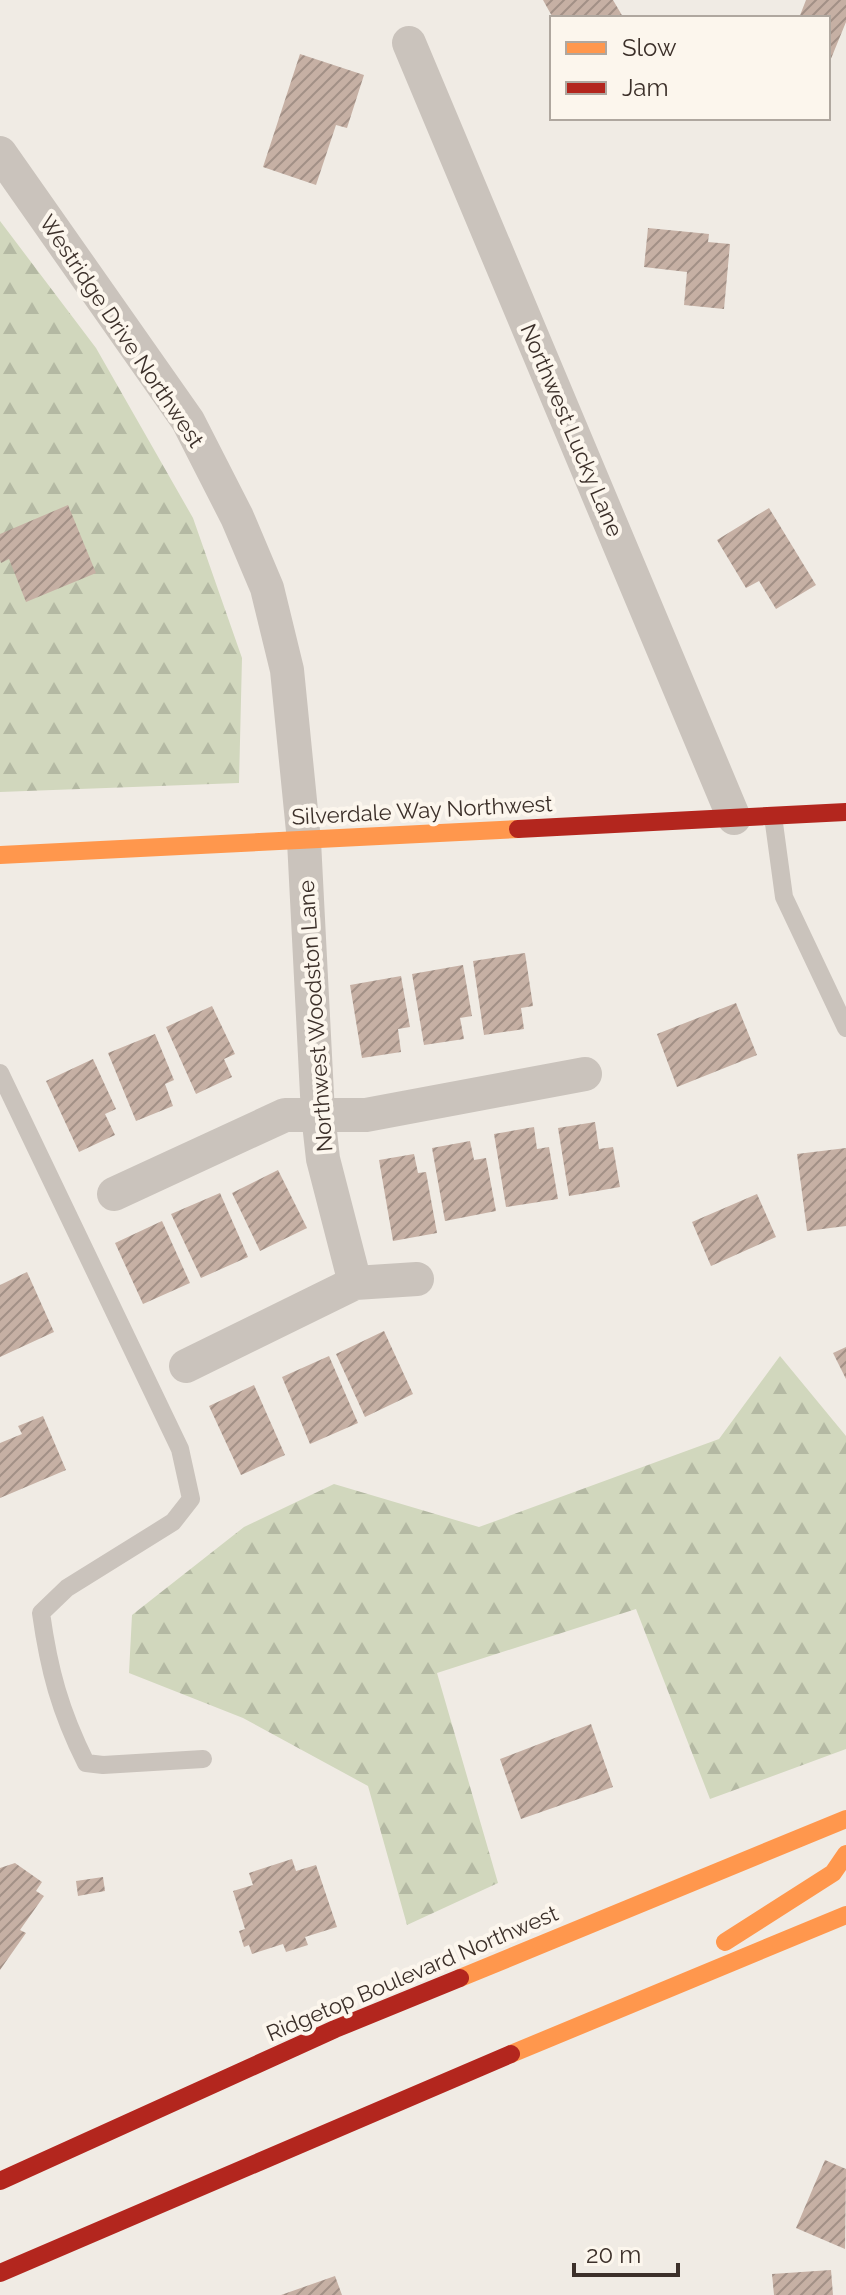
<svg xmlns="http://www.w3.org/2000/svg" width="846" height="2295" viewBox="0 0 846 2295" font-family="Raleway,sans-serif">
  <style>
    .forest { fill: url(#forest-firs) }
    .building { fill: url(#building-hatch) }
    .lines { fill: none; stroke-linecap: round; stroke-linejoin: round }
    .lane { stroke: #cac3bc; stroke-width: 18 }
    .street { stroke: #cac3bc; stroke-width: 34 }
    .slow { stroke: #ff974d; stroke-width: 18 }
    .jam { stroke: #b3261e; stroke-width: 18 }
    .labels { text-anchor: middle; stroke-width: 8; stroke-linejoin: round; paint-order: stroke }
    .street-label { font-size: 22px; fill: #3c302a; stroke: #fcf6ed }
  </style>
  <defs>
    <pattern id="forest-firs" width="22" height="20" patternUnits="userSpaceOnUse" patternTransform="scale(2)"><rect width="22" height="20" fill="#d1d7bd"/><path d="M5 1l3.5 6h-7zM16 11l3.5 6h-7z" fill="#b4b9a3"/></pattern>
    <pattern id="building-hatch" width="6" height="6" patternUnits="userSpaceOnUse" patternTransform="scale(2)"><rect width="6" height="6" fill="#c6b0a4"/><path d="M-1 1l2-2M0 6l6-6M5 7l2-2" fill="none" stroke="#a29086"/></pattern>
  </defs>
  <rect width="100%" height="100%" fill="#f0ebe4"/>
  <!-- forest -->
  <path class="forest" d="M0 221 96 348 193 518 242 658 239 783 0 792Z
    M780 1356 846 1436V1749L710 1799 636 1609 437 1673 498 1883 407 1925 368 1786 243 1718 129 1673 132 1615 244 1527 334 1484 479 1527 719 1439Z"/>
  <!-- building -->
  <path class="building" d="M543 0H613L623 17 553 18Z
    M806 0H846V22L828 66V18H799Z
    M300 54 364 75 347 128 336 125 316 185 263 167Z
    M648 228 709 234 708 242 730 244 724 309 684 305 687 272 644 267Z
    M68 505 96 573 26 602 9 559 1 563 0 560V534Z
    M769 508 816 585 776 609 759 581 746 588 717 540Z
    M525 953 533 1006 521 1008 524 1029 484 1035 473 961Z
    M463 965 472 1016 460 1018 464 1039 424 1045 412 974Z
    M401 976 410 1027 398 1029 401 1052 362 1058 350 985Z
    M736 1003 757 1055 677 1087 657 1034Z
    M212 1006 235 1054 224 1059 232 1077 196 1094 166 1027Z
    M155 1034 174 1080 165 1084 173 1106 136 1121 108 1053Z
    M93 1059 116 1109 105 1114 115 1135 79 1152 46 1081Z
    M595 1122 599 1149 613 1147 620 1187 569 1196 558 1128Z
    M534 1127 537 1149 549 1147 558 1199 506 1207 494 1134Z
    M470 1141 474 1160 486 1158 496 1211 445 1221 432 1148Z
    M846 1148V1226L807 1231 797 1154Z
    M414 1154 418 1173 426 1172 437 1233 393 1241 379 1160Z
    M278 1170 307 1228 260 1251 232 1193Z
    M220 1193 248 1257 201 1278 171 1214Z
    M757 1194 776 1237 711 1266 692 1222Z
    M162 1221 190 1283 143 1304 115 1243Z
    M27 1272 54 1332 0 1357V1285Z
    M384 1331 413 1394 365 1417 336 1354Z
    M846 1347V1379L833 1353Z
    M329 1356 358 1423 310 1444 282 1377Z
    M254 1385 285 1455 241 1475 209 1406Z
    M43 1416 66 1470 0 1498V1443L22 1434 18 1426Z
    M591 1724 613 1787 521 1819 500 1759Z
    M292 1859 296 1871 316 1865 337 1927 305 1937 308 1945 286 1952 283 1944 252 1954 249 1945 244 1947 239 1931 245 1929 233 1891 253 1885 249 1873Z
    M15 1863 42 1882 36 1891 44 1896 20 1930 26 1933 0 1970V1868Z
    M103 1877 105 1891 78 1896 76 1881Z
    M825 2160 846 2169 845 2249 796 2228Z
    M831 2270 833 2295H774L772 2274Z
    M335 2276 342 2295H281Z"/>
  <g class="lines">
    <!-- lane -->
    <path class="lane" d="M773 816 784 897 846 1028
      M0 1073 180 1449 191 1499 173 1522 67 1588 41 1613C49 1670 60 1711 86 1763L103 1765 203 1759"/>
    <!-- street -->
    <path class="street" d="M409 43 734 818
      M0 153 188 421 237 517 267 588 287 670 304 841 318 1114 323 1159 355 1283
      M114 1194 285 1115H366L585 1074
      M186 1366 355 1283 417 1279"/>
    <!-- slow -->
    <path class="slow" d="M0 855 518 829
      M725 1942 833 1873 846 1854
      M460 1978 846 1819
      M511 2054 846 1915"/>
    <!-- jam -->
    <path class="jam" d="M518 829 846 812
      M0 2181 335 2029 460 1978
      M0 2273 511 2054"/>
  </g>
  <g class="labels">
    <!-- street labels -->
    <g class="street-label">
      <text transform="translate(122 331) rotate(56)" y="8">Westridge Drive Northwest</text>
      <text transform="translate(572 430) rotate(67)" y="8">Northwest Lucky Lane</text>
      <text transform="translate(422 810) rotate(-3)" y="8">Silverdale Way Northwest</text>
      <text transform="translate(315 1016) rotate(-94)" y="8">Northwest Woodston Lane</text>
      <text transform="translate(412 1973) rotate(-23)" y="8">Ridgetop Boulevard Northwest</text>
    </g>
  </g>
  <!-- legend -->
  <rect x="550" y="16" width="280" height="104" fill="#fcf6ed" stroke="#afa79f" stroke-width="2"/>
  <rect x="566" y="42" width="40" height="12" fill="#ff974d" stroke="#afa79f" stroke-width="2"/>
  <text x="622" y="56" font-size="24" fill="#3c302a">Slow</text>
  <rect x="566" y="82" width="40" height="12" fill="#b3261e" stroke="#afa79f" stroke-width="2"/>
  <text x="622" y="96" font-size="24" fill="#3c302a">Jam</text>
  <!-- scale -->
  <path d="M574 2263v12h104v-12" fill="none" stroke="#3c302a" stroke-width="4"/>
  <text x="586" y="2263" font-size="24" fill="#3c302a" stroke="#fcf6ed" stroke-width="6" paint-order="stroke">20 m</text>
</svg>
